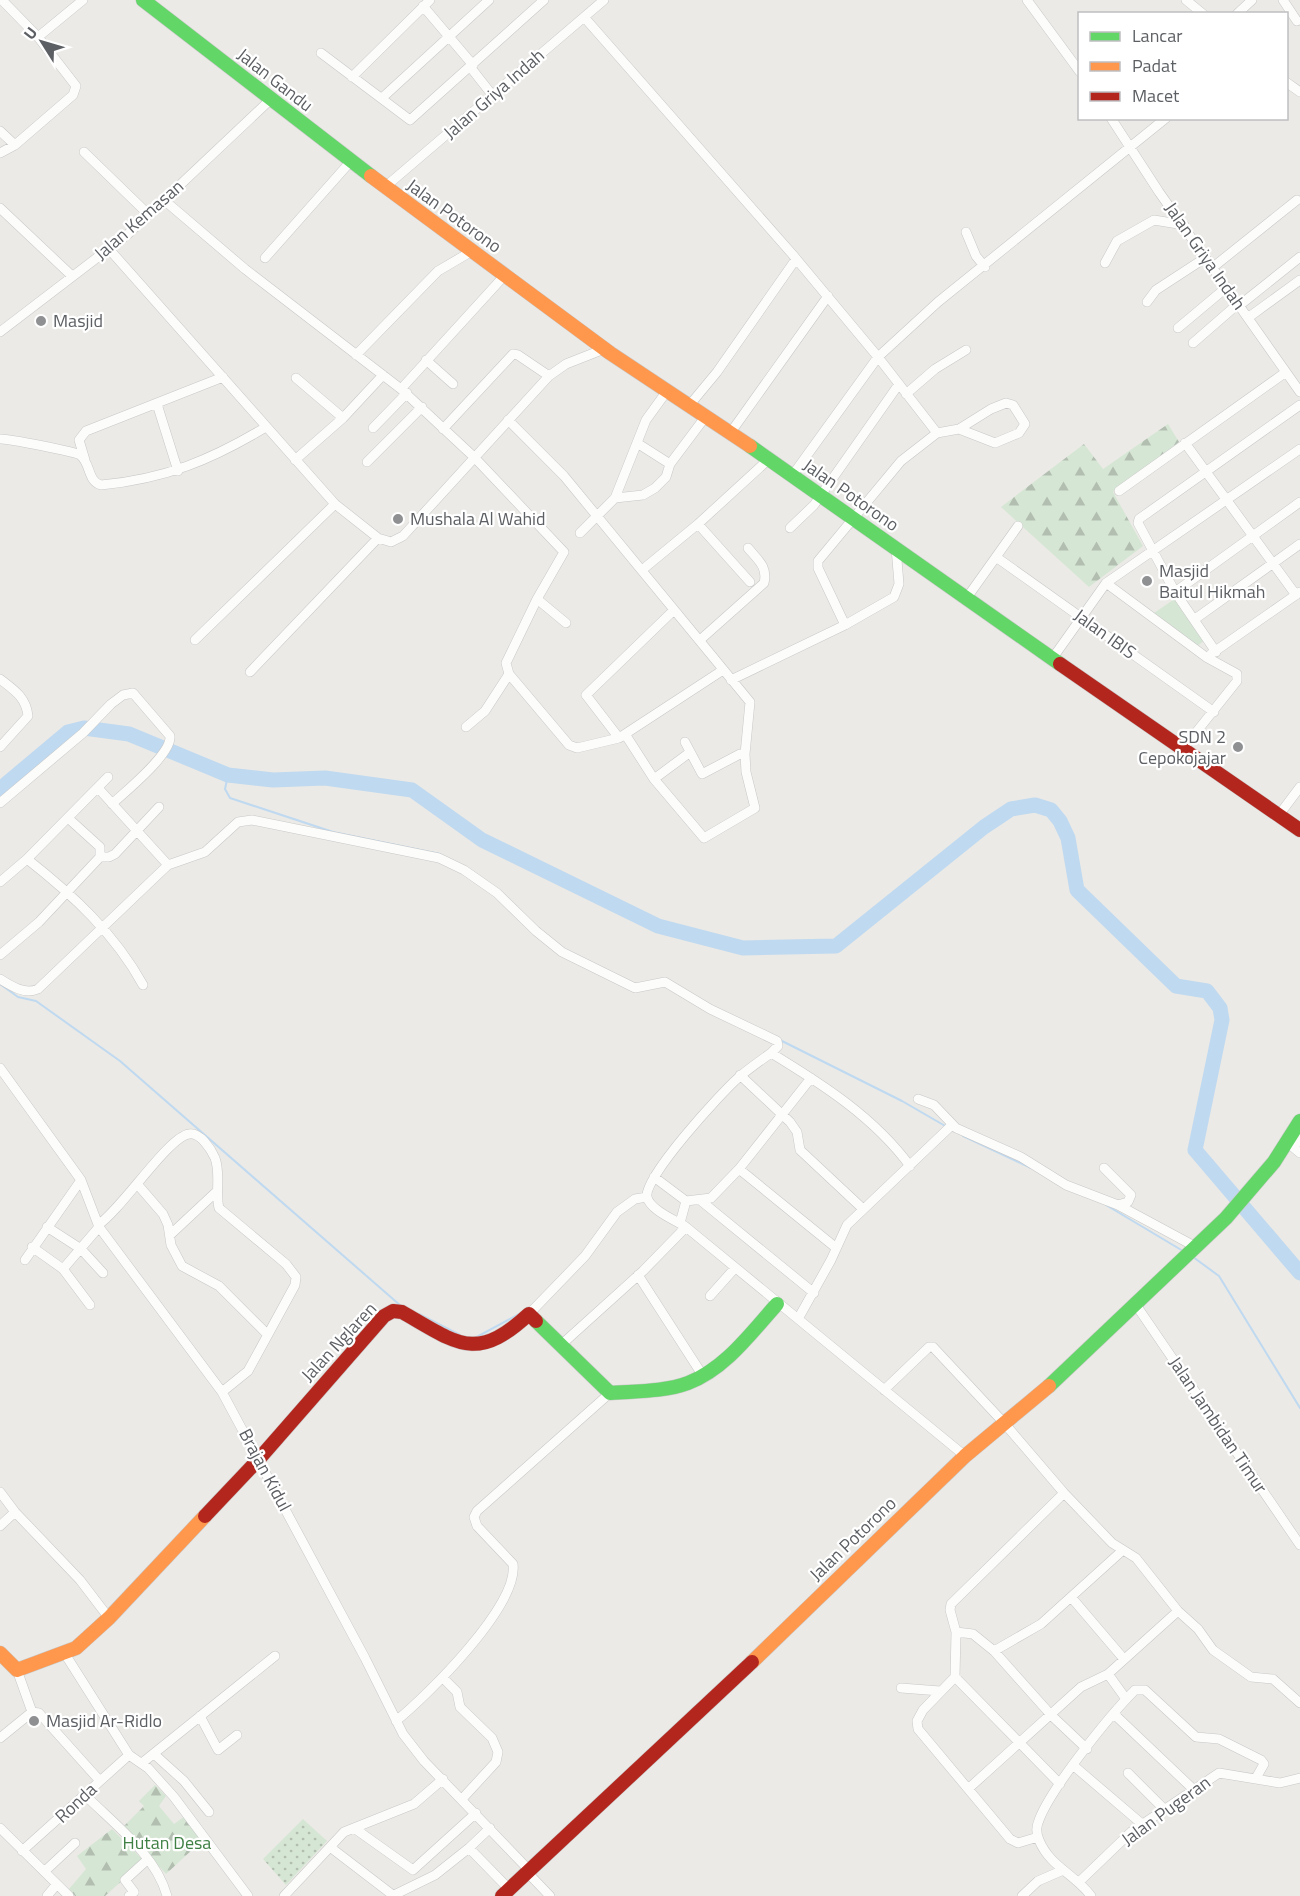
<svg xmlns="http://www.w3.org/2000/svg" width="1300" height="1896" viewBox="0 0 1300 1896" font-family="'Titillium Web',sans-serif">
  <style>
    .green { fill: url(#green-dots) }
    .forest { fill: url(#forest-firs) }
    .pitch { fill: #d6e6d4 }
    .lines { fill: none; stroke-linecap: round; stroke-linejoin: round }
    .stream { stroke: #bfd9f0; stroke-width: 2 }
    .river { stroke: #bfd9f0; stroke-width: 15 }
    .street-casing { stroke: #c8c8c8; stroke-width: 10 }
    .fast-casing { stroke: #c8c8c8; stroke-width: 15 }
    .slow-casing { stroke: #c8c8c8; stroke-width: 15 }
    .jam-casing { stroke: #c8c8c8; stroke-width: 15 }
    .street { stroke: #fcfcfb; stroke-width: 9 }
    .fast { stroke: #63d668; stroke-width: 14 }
    .slow { stroke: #ff974d; stroke-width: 14 }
    .jam { stroke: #b3261e; stroke-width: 14 }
    .poi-dot { fill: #8e9091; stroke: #fff; stroke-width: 2 }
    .labels { text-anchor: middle; stroke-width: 4.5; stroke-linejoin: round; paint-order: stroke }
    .street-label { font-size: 18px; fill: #5c5f63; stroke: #fff }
    .poi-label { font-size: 18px; fill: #5c5f63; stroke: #fff; text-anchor: start }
    .park-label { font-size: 18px; fill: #3f8045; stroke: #fff }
  </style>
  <defs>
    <pattern id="green-dots" width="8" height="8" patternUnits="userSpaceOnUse" patternTransform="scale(1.5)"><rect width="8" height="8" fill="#d6e6d4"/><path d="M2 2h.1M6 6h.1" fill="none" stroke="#b1beb0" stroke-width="1.8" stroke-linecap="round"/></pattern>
    <pattern id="forest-firs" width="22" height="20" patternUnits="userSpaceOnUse" patternTransform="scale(1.5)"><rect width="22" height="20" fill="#d6e6d4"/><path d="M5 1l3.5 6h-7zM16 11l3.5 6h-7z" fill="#b1beb0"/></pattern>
  </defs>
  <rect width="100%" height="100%" fill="#ebeae6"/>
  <!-- green -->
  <path class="green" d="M303 1819 327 1841 286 1885 263 1859Z"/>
  <!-- forest -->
  <path class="forest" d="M1168 424 1179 442 1113 492 1143 546 1089 587 1001 507 1084 444 1103 469Z
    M155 1785 166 1796 159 1806 174 1824 185 1816 206 1837 166 1874 123 1827 144 1806 139 1801Z
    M112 1829 144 1861 105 1896H75L69 1889 86 1869 77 1856Z"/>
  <!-- pitch -->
  <path class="pitch" d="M1176 598 1205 640 1196 647 1154 613Z"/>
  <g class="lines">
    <!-- stream -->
    <path class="stream" d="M228 775 225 789 230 798 333 832 440 854
      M0 984 18 997 36 1001 120 1061 401 1306
      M780 1040 902 1101 947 1127
      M963 1136 1031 1168
      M1106 1205 1183 1251
      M1193 1257 1219 1276 1300 1408
      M419 1314 460 1335
      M473 1339 521 1313"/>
    <!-- river -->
    <path class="river" d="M0 789 68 732 84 728 129 734 228 775 273 780 325 778 412 790 482 840 658 926 743 948 836 946 984 827 1011 809 1035 805 1051 810 1060 821 1068 838 1077 890 1176 986 1207 991 1220 1008 1222 1020 1195 1150 1300 1273"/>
    <!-- street casing -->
    <g class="street-casing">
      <path id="street" d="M1027 0 1080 72
        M1186 0 1203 14
        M1283 0 1297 21
        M423 6 473 65
        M1237 14 1252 0
        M584 17 793 255 878 357 937 433
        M38 37 83 0
        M321 53 410 120 544 0
        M471 68 493 96
        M352 77 430 0
        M1286 82 1300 92
        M382 98 489 0
        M1111 118 1159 192 1300 392
        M0 131 15 145 73 95 76 86 38 37 2 0
        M84 152 148 214
        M0 153 15 145
        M385 187 604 0
        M164 200 245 269 401 389 474 457 564 552 537 599 506 663 509 674 569 745 577 748 619 738 723 670
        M0 208 72 276
        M966 232 976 256 985 267
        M109 249 335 504 378 538 391 542 403 536 549 376 566 364 604 349
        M265 258 351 161
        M1105 263 1117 241 1154 220 1184 225
        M1212 268 1297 200
        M1147 302 1156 290 1205 258
        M1240 305 1300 257
        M1249 317 1300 280
        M1178 328 1227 287
        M0 332 128 234 270 100
        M1193 343 1239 303
        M356 355 438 271 472 251
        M426 360 453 384
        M296 378 343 418
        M401 389 505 275
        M906 394 935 369 966 350
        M1006 403 1013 405 1025 424 1019 433 995 443 959 429 991 409Z
        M157 404 178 471
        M688 407 717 372 796 259
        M508 420 564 476 750 702 745 754 746 772 755 808 704 838 654 779 625 734
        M373 428 407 393
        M443 429 513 354 518 355 549 376
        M731 432 828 296
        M0 439C6 438 76 452 80 455 91 463 87 481 101 485 165 479 211 460 266 427
        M637 443 670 464
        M1185 443 1296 595
        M85 460 79 440 86 431 223 377
        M295 460 343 418 383 375
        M367 462 422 407
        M792 476 878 357 938 302 1166 118
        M1119 491 1286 372
        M615 498 643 495 655 488 666 477 670 464 706 416
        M698 524 750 582
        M790 528 814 505 899 384
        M580 533 615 498 646 420 667 391
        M996 557 1214 712
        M642 570 698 524 769 459
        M1106 583 1206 657 1237 674V681L1182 750
        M1175 592 1300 502
        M537 599 566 623
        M966 599 1018 526
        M1195 619 1300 544
        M845 625 818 568V561L901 461 937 433 959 429
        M195 640 335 504
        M700 640 764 583C768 567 758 560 748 548
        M1216 652 1175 592 1138 523 1139 519 1300 405
        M1211 654 1300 592
        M1052 659 1106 583 1300 449
        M250 672 378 538
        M0 679C14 690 26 697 28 716L0 747
        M731 680 845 625 894 597 899 584 896 548
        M466 727 485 711 509 674
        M619 738 586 695 674 610
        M685 742 702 774 740 754
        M654 779 689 753
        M98 788 168 865
        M0 803 83 733 111 704 123 695 133 693 170 736C172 754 126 791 112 804
        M1279 815 1300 787
        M100 857H109L115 854 159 807
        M27 859C73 895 115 934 143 985
        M0 882 27 859 108 777
        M0 955 39 922 100 857V847L68 818
        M0 979C11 986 25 995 38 989L168 865 205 852 238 822 252 820 439 858 464 870 497 893 536 931 562 952 635 988 665 982 710 1009 777 1041 778 1046 771 1053
        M0 1068 81 1180 99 1227 222 1392 365 1658 403 1734 424 1761 529 1870
        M740 1075 790 1122 797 1132 800 1150 862 1208
        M918 1099 934 1105 956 1128 1021 1157 1066 1185 1118 1205 1196 1247
        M1288 1143 1300 1153
        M1294 1148 1300 1136
        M910 1166C874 1117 822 1084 771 1053 760 1061 748 1069 738 1078 721 1093 643 1178 647 1197 650 1210 675 1220 686 1227L965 1456
        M1104 1168 1131 1195 1128 1202 1118 1205
        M739 1169 835 1247
        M654 1177 686 1201
        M138 1185 163 1214 168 1225 171 1245 182 1266 219 1286 266 1333
        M700 1200 814 1293
        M680 1223 686 1201 711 1198 739 1169 811 1078
        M98 1225C122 1209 168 1137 189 1134 200 1132 211 1149 215 1158 221 1174 215 1192 219 1208L286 1264 296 1277 295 1285 248 1371 222 1392
        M47 1227 81 1249 103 1273
        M170 1235 215 1193
        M32 1247 63 1269 90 1305
        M25 1260 81 1180
        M63 1269 99 1227
        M638 1275 703 1376
        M710 1296 735 1268
        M1136 1305 1300 1545
        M529 1314 585 1256 617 1212 635 1199 647 1197
        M798 1319 831 1260 847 1225 952 1125
        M561 1345 643 1271 686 1227
        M884 1390 929 1347H933L1005 1424 1064 1493 1112 1543 1136 1558 1178 1611 1198 1629 1213 1650 1251 1677 1273 1679 1300 1703
        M0 1492 15 1512 80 1580 109 1618
        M0 1526 15 1512
        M1071 1597 1123 1658
        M956 1632 973 1634 994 1651 1052 1716 1087 1749
        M994 1651 1041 1624 1123 1550
        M65 1654 129 1755 148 1768 174 1797 248 1896
        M1108 1674 1126 1699
        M955 1677 1060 1784
        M443 1678 457 1692 460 1707 492 1738 498 1752 496 1762 462 1799
        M901 1688 940 1691
        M32 1712 39 1713 100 1781
        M1114 1714 1193 1789
        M200 1716 218 1750 237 1735
        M396 1721C428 1695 519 1605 513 1564L477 1526 474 1517 477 1511 610 1393
        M0 1738 32 1712 17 1670
        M154 1754 184 1781 209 1812
        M142 1763 275 1656
        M1074 1766 1142 1824
        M1128 1773 1164 1809
        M968 1789 1081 1687 1108 1674 1178 1611
        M85 1795C114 1824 156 1855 167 1896
        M0 1828 69 1896
        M354 1828 413 1870 476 1813
        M1038 1837 1018 1843 1010 1839 918 1729 917 1721 923 1710 955 1677 956 1632 950 1610 951 1604 1064 1493
        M330 1847 394 1896
        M469 1848 509 1889
        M22 1851 129 1755
        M45 1871 75 1843
        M527 1872 550 1896
        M1079 1882 1131 1832 1219 1773 1280 1783 1300 1778
        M47 1896 57 1884
        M129 1896 134 1892 125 1880 147 1860
        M284 1896 344 1832 414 1804 443 1779
        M392 1896 435 1875 469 1848 490 1828
        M1022 1896 1038 1881 1061 1871
        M1091 1896C1075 1874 1050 1867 1039 1840 1037 1835 1036 1828 1038 1823 1048 1791 1111 1714 1135 1690H1145L1196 1737 1219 1739 1261 1760 1264 1764 1256 1778"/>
    </g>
    <!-- fast casing -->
    <g class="fast-casing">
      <path id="fast" d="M143 0 371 176
        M750 446 1060 664
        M536 1321 610 1393C635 1391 664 1392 688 1383 725 1369 751 1333 777 1304
        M1049 1386 1226 1218 1274 1162 1300 1121"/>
    </g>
    <!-- slow casing -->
    <g class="slow-casing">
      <path id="slow" d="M371 176 610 353 750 446
        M0 1653 17 1670 76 1648 109 1618 205 1516
        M752 1662 965 1456 1049 1386"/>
    </g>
    <!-- jam casing -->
    <g class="jam-casing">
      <path id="jam" d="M1060 664 1300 830
        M205 1516 259 1459 384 1316 393 1311 402 1312C458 1344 476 1363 529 1314L536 1321
        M502 1896 752 1662"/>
    </g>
    <!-- street -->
    <use href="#street" class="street"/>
    <!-- fast -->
    <use href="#fast" class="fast"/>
    <!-- slow -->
    <use href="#slow" class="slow"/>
    <!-- jam -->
    <use href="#jam" class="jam"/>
  </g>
  <!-- markers -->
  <g class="poi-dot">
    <circle cx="41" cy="321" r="6"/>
    <circle cx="398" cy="519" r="6"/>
    <circle cx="1147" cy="581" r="6"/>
    <circle cx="1238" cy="747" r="6"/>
    <circle cx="34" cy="1721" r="6"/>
  </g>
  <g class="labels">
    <!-- street labels -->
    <g class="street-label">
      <text transform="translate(275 80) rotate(38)" y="6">Jalan Gandu</text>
      <text transform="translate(494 94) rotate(-41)" y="6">Jalan Griya Indah</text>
      <text transform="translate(454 216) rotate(36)" y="6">Jalan Potorono</text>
      <text transform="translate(139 220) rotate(-41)" y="6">Jalan Kemasan</text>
      <text transform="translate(1205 256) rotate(55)" y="6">Jalan Griya Indah</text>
      <text transform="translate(851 495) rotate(35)" y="6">Jalan Potorono</text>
      <text transform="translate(1105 634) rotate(36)" y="6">Jalan IBIS</text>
      <text transform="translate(339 1342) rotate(-47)" y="6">Jalan Nglaren</text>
      <text transform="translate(1218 1425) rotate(56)" y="6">Jalan Jambidan Timur</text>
      <text transform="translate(265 1470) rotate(62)" y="6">Brajan Kidul</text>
      <text transform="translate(853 1539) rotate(-44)" y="6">Jalan Potorono</text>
      <text transform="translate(76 1803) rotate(-43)" y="6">Ronda</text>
      <text transform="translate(1166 1811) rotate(-36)" y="6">Jalan Pugeran</text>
    </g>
    <!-- poi labels -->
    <g class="poi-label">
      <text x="53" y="327">Masjid</text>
      <text x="410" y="525">Mushala Al Wahid</text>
      <text x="1159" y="577">Masjid<tspan x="1159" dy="21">Baitul Hikmah</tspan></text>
      <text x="1226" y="743" text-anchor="end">SDN 2<tspan x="1226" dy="21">Cepokojajar</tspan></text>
      <text x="46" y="1727">Masjid Ar-Ridlo</text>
    </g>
    <!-- park labels -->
    <g class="park-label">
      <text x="167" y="1849">Hutan Desa</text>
    </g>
  </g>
  <!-- legend -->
  <rect x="1078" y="12" width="210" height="108" fill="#ffffff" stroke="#bebfc1" stroke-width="1.5"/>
  <rect x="1090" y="32" width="30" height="9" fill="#63d668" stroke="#bebfc1" stroke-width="1.5"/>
  <text x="1132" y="42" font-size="18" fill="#5c5f63">Lancar</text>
  <rect x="1090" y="62" width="30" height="9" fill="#ff974d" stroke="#bebfc1" stroke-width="1.5"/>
  <text x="1132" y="72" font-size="18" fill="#5c5f63">Padat</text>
  <rect x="1090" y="92" width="30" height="9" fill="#b3261e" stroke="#bebfc1" stroke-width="1.5"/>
  <text x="1132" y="102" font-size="18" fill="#5c5f63">Macet</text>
  <!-- north arrow -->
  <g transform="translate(42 42) rotate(307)" stroke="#ffffff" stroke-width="4.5" paint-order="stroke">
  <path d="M0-4.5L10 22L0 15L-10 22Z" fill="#5c5f63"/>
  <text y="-9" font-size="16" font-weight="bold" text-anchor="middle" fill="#5c5f63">U</text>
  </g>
</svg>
